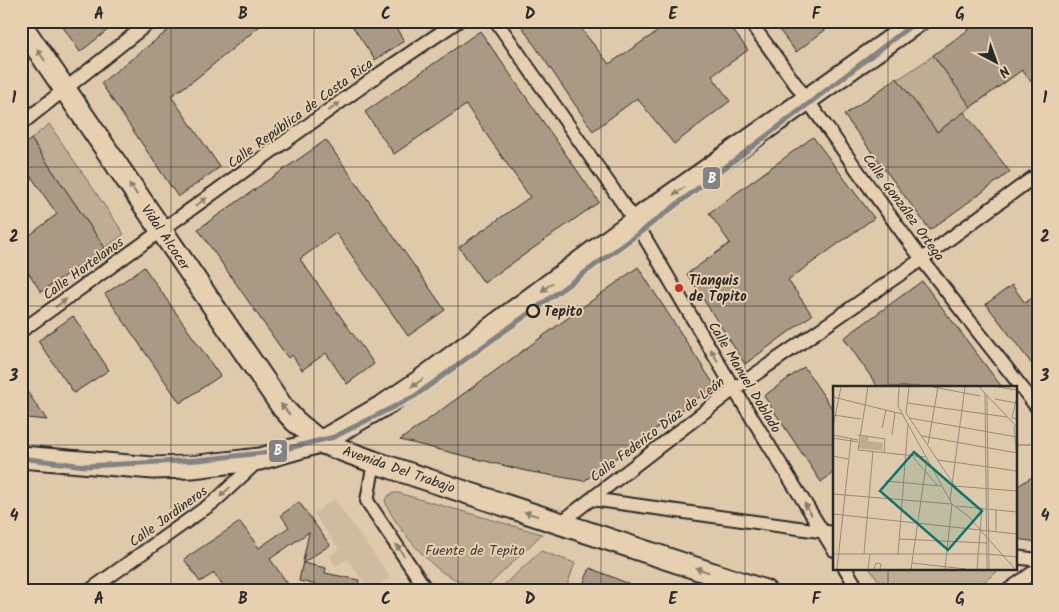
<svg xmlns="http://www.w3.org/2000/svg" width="1059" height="612" viewBox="0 0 1059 612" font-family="Kalam,sans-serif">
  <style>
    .built { fill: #cfbba0 }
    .green { fill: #beac93; stroke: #746c5f }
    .building { fill: #aa9a85; stroke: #2b2b2b }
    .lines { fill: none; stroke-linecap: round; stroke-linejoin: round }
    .street-casing { stroke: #2b2b2b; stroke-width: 16 }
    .primary-casing { stroke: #2b2b2b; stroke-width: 25 }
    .street { stroke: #e7d0b0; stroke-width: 12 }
    .primary { stroke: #e7d0b0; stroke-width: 21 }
    .metro-1-casing { stroke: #e7d0b0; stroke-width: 9 }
    .metro-1 { stroke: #828383; stroke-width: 5 }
    .oneway { fill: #897e6e }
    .grid { fill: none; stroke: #2b2b2b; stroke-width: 1; stroke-opacity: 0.55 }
    .poi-dot { fill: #c8321e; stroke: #e7d0b0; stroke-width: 2 }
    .stop-dot { fill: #e7d0b0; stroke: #2b2b2b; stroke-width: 2.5 }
    .labels { text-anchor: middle; stroke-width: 4; stroke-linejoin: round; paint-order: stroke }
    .street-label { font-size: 14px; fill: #2b2b2b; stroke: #e7d0b0 }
    .poi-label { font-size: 14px; font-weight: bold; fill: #2b2b2b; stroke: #e7d0b0; text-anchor: start }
    .stop-label { font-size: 14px; font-weight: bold; fill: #2b2b2b; stroke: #e7d0b0; text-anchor: start }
    .park-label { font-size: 14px; fill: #413e3b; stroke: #e7d0b0 }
    .inset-road { fill: none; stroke: #978a78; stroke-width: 1 }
    .view { fill: #0f766e; fill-opacity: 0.15; stroke: #0f766e; stroke-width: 2.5 }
    .inset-edge { fill: none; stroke: #2b2b2b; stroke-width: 2.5 }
    .line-badge { stroke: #e7d0b0; stroke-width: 2 }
    .badge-label { font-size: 14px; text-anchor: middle; font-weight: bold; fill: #fff }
    .neatline { fill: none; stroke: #2b2b2b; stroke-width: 2 }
    .grid-label { font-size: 16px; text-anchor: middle; font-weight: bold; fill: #2b2b2b }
  </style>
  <rect width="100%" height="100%" fill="#dfc9ab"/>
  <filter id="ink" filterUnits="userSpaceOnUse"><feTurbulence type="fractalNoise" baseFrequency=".02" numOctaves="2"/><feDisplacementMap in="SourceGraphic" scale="10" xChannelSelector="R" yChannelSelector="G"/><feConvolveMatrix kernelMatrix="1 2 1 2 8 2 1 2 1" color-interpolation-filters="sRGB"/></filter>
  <g filter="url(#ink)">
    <!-- built -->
    <path class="built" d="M334 499 390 577 371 591H370L347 559 336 566 329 556 339 549 314 514Z"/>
    <!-- green -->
    <path class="green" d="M961 37 1000 86 937 132 897 80Z
      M49 124 124 234 105 248 31 139Z
      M393 493H398L542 534 484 590C471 585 457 581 445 574 427 563 390 520 385 500L388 496Z
      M541 551 575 563 565 591H497Z
      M869 568H1002L972 591H887Z"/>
    <!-- building -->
    <path class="building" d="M59 21H119L80 52Z
      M180 21H266L197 78 171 96 220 167 178 197 101 83Z
      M349 21H392L404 41 375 60Z
      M518 21H575L609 64 673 21H726L748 50 712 76 730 101 674 144 637 98 593 131Z
      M785 21H837L796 52 777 27Z
      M981 21H1038V91L1022 70 971 107 933 55Z
      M480 31 599 202 484 283 459 247 530 197 505 161 466 105 394 154 365 112Z
      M897 78 937 132 964 112 1010 172 930 230 844 115Z
      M813 137 874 218 788 280 812 315 745 364 687 274 730 243 709 213Z
      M31 139 105 248 41 292 21 261V242L57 214 21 162V147Z
      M326 140 445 310 408 336 336 233 300 259 374 364 347 384 326 353 302 370 292 355 288 358 198 229Z
      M144 267 220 376 180 403 105 294Z
      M638 267 715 386 584 481 526 471 400 440Z
      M922 281 992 374 1002 387H878L844 338Z
      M1012 285 1025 303 1038 294V372L986 304Z
      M73 316 109 370 74 393 38 341Z
      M804 367 834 411V472L821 482 764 396Z
      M21 383 47 420 27 418 21 410Z
      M1038 473V542L1015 539V488Z
      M299 502 330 545 303 563 326 568 325 573 359 580 357 591H345L299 581 309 532 270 559 293 591H226L214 573 200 582 184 559 240 522 259 548 289 527 281 515Z
      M590 568 644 590V591H596L597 588 584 582Z"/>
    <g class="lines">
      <!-- street casing -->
      <g class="street-casing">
        <path id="street" d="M496 21 635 221 734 389 834 550
          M749 21C808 99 863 180 921 258 959 309 1000 358 1038 409
          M21 124 151 21
          M21 331 378 75 458 21
          M374 462 367 501 427 591
          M591 499 834 533
          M560 523 734 389 922 259 1038 174
          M1015 557 1038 560
          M845 568 859 591
          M89 591 215 501 259 460
          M1007 591 1038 569"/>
      </g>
      <!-- primary casing -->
      <g class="primary-casing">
        <path id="primary" d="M21 25 283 408 295 421 320 442 374 462 765 591
          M21 457 153 468 192 467 260 459 320 442 386 404 420 381 635 221 918 21"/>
      </g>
      <!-- street -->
      <use href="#street" class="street"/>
      <!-- primary -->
      <use href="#primary" class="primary"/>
      <!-- metro-1 casing -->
      <g class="metro-1-casing">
        <path id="metro-1" d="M21 458 85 466 198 460 272 452 334 437 415 396 638 234 917 21"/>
      </g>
      <!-- metro-1 -->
      <use href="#metro-1" class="metro-1"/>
    </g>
    <!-- one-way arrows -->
    <defs><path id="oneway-solid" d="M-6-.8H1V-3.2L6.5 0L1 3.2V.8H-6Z" transform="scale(1.25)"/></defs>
    <g class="oneway">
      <use href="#oneway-solid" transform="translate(41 55) rotate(-124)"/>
      <use href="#oneway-solid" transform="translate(334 107) rotate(-36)"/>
      <use href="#oneway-solid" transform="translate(133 189) rotate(-125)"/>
      <use href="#oneway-solid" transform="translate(679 191) rotate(145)"/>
      <use href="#oneway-solid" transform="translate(201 202) rotate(-36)"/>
      <use href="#oneway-solid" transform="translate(547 287) rotate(143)"/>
      <use href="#oneway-solid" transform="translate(61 303) rotate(-36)"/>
      <use href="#oneway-solid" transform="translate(714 355) rotate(-120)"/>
      <use href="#oneway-solid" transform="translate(417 383) rotate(145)"/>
      <use href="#oneway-solid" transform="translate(285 409) rotate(-129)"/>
      <use href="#oneway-solid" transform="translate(225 492) rotate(137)"/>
      <use href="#oneway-solid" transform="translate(808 509) rotate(-122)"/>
      <use href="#oneway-solid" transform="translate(531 514) rotate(-162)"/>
      <use href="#oneway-solid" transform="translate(400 550) rotate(-124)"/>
      <use href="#oneway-solid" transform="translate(702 570) rotate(-162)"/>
    </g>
  </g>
  <!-- grid -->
  <path class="grid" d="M171 21V591M314 21V591M458 21V591M601 21V591M745 21V591M888 21V387M21 167H1038M21 306H1038M21 445H834M1015 445H1038M888 568V591"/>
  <!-- markers -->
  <circle class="poi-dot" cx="679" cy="288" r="5"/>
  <circle class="stop-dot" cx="533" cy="311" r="6"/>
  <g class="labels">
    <!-- street labels -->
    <g class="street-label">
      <text transform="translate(300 113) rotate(-36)" y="5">Calle República de Costa Rica</text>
      <text transform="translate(904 207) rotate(54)" y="5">Calle González Ortega</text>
      <text transform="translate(166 237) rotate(56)" y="5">Vidal Alcocer</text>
      <text transform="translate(83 268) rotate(-36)" y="5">Calle Hortelanos</text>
      <text transform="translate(745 377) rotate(59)" y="5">Calle Manuel Doblado</text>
      <text transform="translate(657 429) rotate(-37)" y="5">Calle Federico Díaz de León</text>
      <text transform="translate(399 469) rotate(19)" y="5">Avenida Del Trabajo</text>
      <text transform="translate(168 516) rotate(-36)" y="5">Calle Jardineros</text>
    </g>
    <!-- poi labels -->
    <g class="poi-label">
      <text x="689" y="285">Tianguis<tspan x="689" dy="16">de Topito</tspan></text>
    </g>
    <!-- stop labels -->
    <g class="stop-label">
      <text x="544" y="316">Tepito</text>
    </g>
    <!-- park labels -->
    <g class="park-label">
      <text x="475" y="555">Fuente de Tepito</text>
    </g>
  </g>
  <!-- overview -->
  <g transform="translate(833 386)">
    <rect width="184" height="184" fill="#dfc9ab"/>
    <path d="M29 50 36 51 35 55 50 57 49 65 25 62Z" fill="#beac93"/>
    <path class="inset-road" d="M35 1 25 64 93 71M66 1 65 20 119 118 135 130 182 183M76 1 73 27 128 109M100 1 147 10M146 1 184 41M165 1 184 4M152 7 154 183M154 10 156 183M184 10 179 32 184 33M0 11 69 28M162 13 183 17M74 17 174 31M0 29 28 33M76 32 184 51M181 40 184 75M0 41 8 1M49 42 53 24M0 49 25 54M25 49 52 53 51 67M59 49 62 26M89 50 184 67M0 52 25 56M95 58 105 1M0 70 15 73M80 71 104 99M105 74 184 85M52 95 108 100M121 100 184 105M0 108 119 118M117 114 132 1M124 120 184 126M0 128 184 148M163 145V124M66 153 154 157M0 168H154L184 171M31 168 40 65M65 169 75 38M79 177 133 183M4 183 18 53M35 183 37 168M41 183 43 177 48 178 47 183M78 183 94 73M112 183 119 118M144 183 149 122"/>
    <path class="view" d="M81 66 149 125 115 164 47 105Z"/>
    <rect width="184" height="184" class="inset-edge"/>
  </g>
  <g class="line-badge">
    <rect x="702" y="166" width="19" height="24" rx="5" fill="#828383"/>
    <rect x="268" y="439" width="20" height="24" rx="5" fill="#828383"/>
  </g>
  <g class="badge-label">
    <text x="712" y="183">B</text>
    <text x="278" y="455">B</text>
  </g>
  <!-- margin -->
  <rect width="1059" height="612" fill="none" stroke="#e7d0b0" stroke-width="55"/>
  <!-- north arrow -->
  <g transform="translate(996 62) rotate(139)" stroke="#e7d0b0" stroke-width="4" paint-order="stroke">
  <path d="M0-4L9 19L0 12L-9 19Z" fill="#2b2b2b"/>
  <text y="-8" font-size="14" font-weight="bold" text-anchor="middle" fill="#2b2b2b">N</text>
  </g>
  <rect x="28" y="28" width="1004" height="556" class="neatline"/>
  <g class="grid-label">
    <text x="99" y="19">A</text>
    <text x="243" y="19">B</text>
    <text x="386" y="19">C</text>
    <text x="530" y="19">D</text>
    <text x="673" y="19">E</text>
    <text x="816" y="19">F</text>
    <text x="960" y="19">G</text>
    <text x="14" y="103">1</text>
    <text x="1045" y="103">1</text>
    <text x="14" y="242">2</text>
    <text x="1045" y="242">2</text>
    <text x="14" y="381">3</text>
    <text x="1045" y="381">3</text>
    <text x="14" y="521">4</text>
    <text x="1045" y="521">4</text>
    <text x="99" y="604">A</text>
    <text x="243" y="604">B</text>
    <text x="386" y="604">C</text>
    <text x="530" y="604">D</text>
    <text x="673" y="604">E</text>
    <text x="816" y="604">F</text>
    <text x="960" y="604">G</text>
  </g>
</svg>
